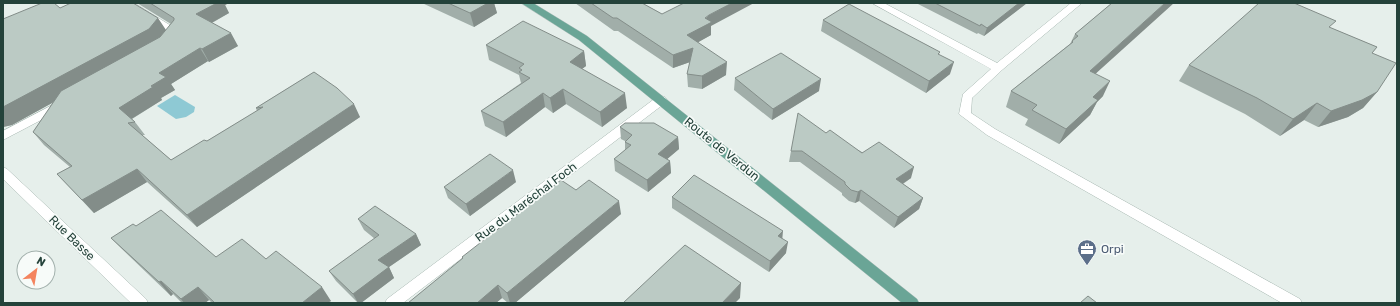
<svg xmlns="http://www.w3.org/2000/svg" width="1400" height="306" viewBox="0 0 1400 306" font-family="Rubik,sans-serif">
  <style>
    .water { fill: #8ec9d4 }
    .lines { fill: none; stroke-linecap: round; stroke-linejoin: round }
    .minor-casing { stroke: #a8b8b2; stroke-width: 1 }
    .major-casing { stroke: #c2cac8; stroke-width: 1 }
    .minor { fill: #fff; fill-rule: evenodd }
    .major { fill: #6aa596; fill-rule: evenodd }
    .wall { fill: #a1aea9 }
    .shaded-wall { fill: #838d89 }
    .building { fill: #bbcac4; stroke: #838d89 }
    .labels { text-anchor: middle; stroke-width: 3.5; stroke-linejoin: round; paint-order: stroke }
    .street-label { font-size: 12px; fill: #24423a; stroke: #f7fbf9 }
    .service-label { font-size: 12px; fill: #4e5e75; stroke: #f7fbf9; text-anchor: start }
  </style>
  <rect width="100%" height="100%" fill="#e6efeb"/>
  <!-- water -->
  <path class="water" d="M175 95 195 107 194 112 186 117 176 119 157 106Z"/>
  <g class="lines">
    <!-- minor casing -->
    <g class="minor-casing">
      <path id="minor" d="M122 3H134L181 32 176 39H168L167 37 170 33Z
        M872 3H884L997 63 1071 3H1082L1002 70 972 98 971 113 995 129 1300 299 1302 303H1282L987 135 959 114 963 94 991 69Z
        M661 96 665 97 667 100 665 103 403 303H385L387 299 657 97Z
        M60 101 64 102 66 105 64 108 3 140V131Z
        M3 167 7 169 146 299 148 303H131L3 179Z"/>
    </g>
    <!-- major casing -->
    <g class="major-casing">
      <path id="major" d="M521 3H533L587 36 917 299 919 303H902L579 40Z"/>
    </g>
    <!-- minor -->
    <use href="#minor" class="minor"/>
    <!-- major -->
    <use href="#major" class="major"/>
  </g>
  <!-- wall -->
  <path class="wall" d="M137 3H229L225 5 229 13 212 23 238 46 209 62 208 61 171 84 175 90 161 98 162 100 132 119 135 122 145 135H142L171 160 207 141 257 111 256 108 314 72 360 117 197 227 147 182 94 213 57 174 70 167 44 145 33 132 54 102 12 125 3 127V19L60 8 166 31 171 24Z
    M422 3H494L497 13 474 27Z
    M575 3H642L662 14 711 26V35L698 42 726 75 702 89 688 87 687 74 690 62 673 68 618 31H614Z
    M916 3H1027L984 36 978 33 977 34Z
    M1112 3 1096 74 1103 96 1097 102 1090 115 1059 144 1025 125 1028 119 1006 107 1011 91 1070 44 1075 34Z
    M823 20 940 52 939 54 950 74 926 93 821 31Z
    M1331 28 1377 47 1372 53 1377 92 1363 108 1348 117 1318 127 1304 120 1280 136 1245 114 1179 81 1189 65Z
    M486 45 584 51 586 66 582 69 627 108 602 127 566 104 553 113 545 107 506 137 485 126 481 111 521 83 519 75 489 60Z
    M735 78 819 91 772 120 734 90Z
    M620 127 678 137 679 149 667 159 670 161 671 173 648 192 615 171 614 159 625 150V141L621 139Z
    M826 133 911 178 903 184 923 198 919 209 894 228 859 201 855 203 849 201 842 195V193L800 162H789L791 151Z
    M516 182 470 216 448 198 444 187Z
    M576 190 621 214 515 303H508L502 298 496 303H408L463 259 462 257Z
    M672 197 782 238 786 253 769 272 672 208Z
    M358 219 416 234 421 245 389 267 394 278 361 303H358L336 281 329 271 375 239 364 230Z
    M136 226 216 257 266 259 331 301 327 303H212L209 300 205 303H182L173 294 171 296 124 251 111 238Z"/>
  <!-- shaded-wall -->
  <path class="shaded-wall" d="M217 3H229L225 5 229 13 204 27 196 14Z
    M488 3H494L497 13 474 27 470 13Z
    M732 3H754L711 26V35L688 48 687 35 709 15Z
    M1019 3H1027L984 36 987 28Z
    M1165 3H1174L1082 86 1090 71Z
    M158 18 168 33 159 44 12 125 3 127V107Z
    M231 33 238 46 209 62 202 49Z
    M200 48 208 61 171 84 175 90 161 98 162 100 128 121 119 108 151 86 159 73Z
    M693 48V61L673 68V55Z
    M584 51 586 66 572 76 570 62Z
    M727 62 726 75 702 89V76Z
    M954 62 950 74 926 93 929 81Z
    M821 79 819 91 772 120 773 109Z
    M1110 81 1103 96 1097 102 1090 115 1059 144 1066 129 1093 97Z
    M563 89 566 104 553 113 550 98Z
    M1377 92 1363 108 1348 117 1318 127 1331 111Z
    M543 93 545 107 506 137 503 122Z
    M625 93 627 108 602 127 600 112Z
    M1317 103 1304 120 1280 136 1293 119Z
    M354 104 360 117 197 227 187 215Z
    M678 137 679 149 659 166 658 154Z
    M670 161 671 173 648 192 647 180Z
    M914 167 911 178 893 190 896 179Z
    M137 169 147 182 94 213 82 200Z
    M513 170 516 182 470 216 466 204Z
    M861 190 859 201 855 203 858 192Z
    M923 198 919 209 894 228 898 217Z
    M619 201 621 214 515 303H510L507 293Z
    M783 231 782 242 778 236Z
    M416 234 421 245 389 267 394 278 361 303H358L353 294 378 260Z
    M788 242 786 253 769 272 770 261Z
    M161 281 173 294 171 296 159 282Z
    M741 283 740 298 735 303H722Z
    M498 285 502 298 496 303H477Z
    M198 287 209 300 205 303H184L181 299Z
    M322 287 331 301 327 303H302Z"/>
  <!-- building -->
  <path class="building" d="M42 3H54L60 8 71 3H133L158 18 149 29 3 107V19Z
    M150 3H217L196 14 231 33 202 49 200 48 159 73 166 77 151 86 153 87 119 108 135 122 128 123 171 160 204 140 207 141 263 107 256 108 314 72 337 88 354 104 187 215 137 169 82 200 57 174 72 166 33 132 61 91 160 37 174 20V18Z
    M448 3H488L470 13Z
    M591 3H642L662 14 684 3H732L709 15 705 18 712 22 687 35 727 62 702 76 687 74 693 48 673 55 617 18H613Z
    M935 3H1019L987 28 981 24 980 26Z
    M1112 3H1165L1090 71 1110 81 1093 97 1098 100 1066 129 1032 110 1037 105 1011 91 1073 42 1072 41 1078 36 1075 34Z
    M1259 3H1294L1336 21 1329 27 1377 47 1372 53 1396 63 1377 92 1362 100 1331 111 1317 103 1293 119 1257 98 1189 65Z
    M849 4 940 52 938 54 954 62 929 81 823 20Z
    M523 21 584 51 570 62 625 93 600 112 563 89 550 98 543 93 503 122 481 111 530 78 519 72 522 70 519 68 524 64 486 45Z
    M781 53 821 79 773 109 735 78Z
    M798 113 826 133 830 130 862 153 879 142 914 167 896 179 923 198 898 217 861 190 858 192 851 190 845 184V182L802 151H791Z
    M625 123H654L678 137 658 154 670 161 647 180 614 159 631 145 625 142 632 135 620 127Z
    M490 154 513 170 466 204 444 187Z
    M694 175 783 231 778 236 788 242 770 261 672 197Z
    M561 180 576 190 589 180 619 201 507 293 498 285 477 303H408L463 258 462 257Z
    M375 206 416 234 378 260 389 267 353 294 329 271 379 235 358 219Z
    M161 210 216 257 242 239 266 259 276 251 322 287 302 303H215L198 287 181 299 161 281 159 282 111 238 133 224 136 226Z
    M685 245 741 283 722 303H623Z
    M1088 296 1097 303H1080Z"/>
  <!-- icons -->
  <defs>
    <g id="office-pin" transform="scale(1)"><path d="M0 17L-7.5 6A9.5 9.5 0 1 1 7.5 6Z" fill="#5c6f8a" stroke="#f7fbf9"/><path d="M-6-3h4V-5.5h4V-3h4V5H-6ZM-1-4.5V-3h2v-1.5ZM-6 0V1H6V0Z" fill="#fff"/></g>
  </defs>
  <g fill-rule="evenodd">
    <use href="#office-pin" x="1087" y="249"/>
  </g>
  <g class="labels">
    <!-- street labels -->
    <g class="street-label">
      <text transform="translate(722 149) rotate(39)" y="4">Route de Verdun</text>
      <text transform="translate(526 202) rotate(-37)" y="4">Rue du Maréchal Foch</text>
      <text transform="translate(72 238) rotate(44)" y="4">Rue Basse</text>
    </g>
    <!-- service labels -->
    <g class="service-label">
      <text x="1101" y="253">Orpi</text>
    </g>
  </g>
  <!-- border -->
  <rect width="1400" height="306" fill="none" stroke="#24423a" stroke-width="8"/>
  <!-- north arrow -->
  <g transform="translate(36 270) rotate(31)"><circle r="19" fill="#f7fbf9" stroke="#a3b1ad"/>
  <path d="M0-3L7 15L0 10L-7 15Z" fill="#f4845f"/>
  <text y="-6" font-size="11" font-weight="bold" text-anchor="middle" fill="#24423a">N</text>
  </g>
</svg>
